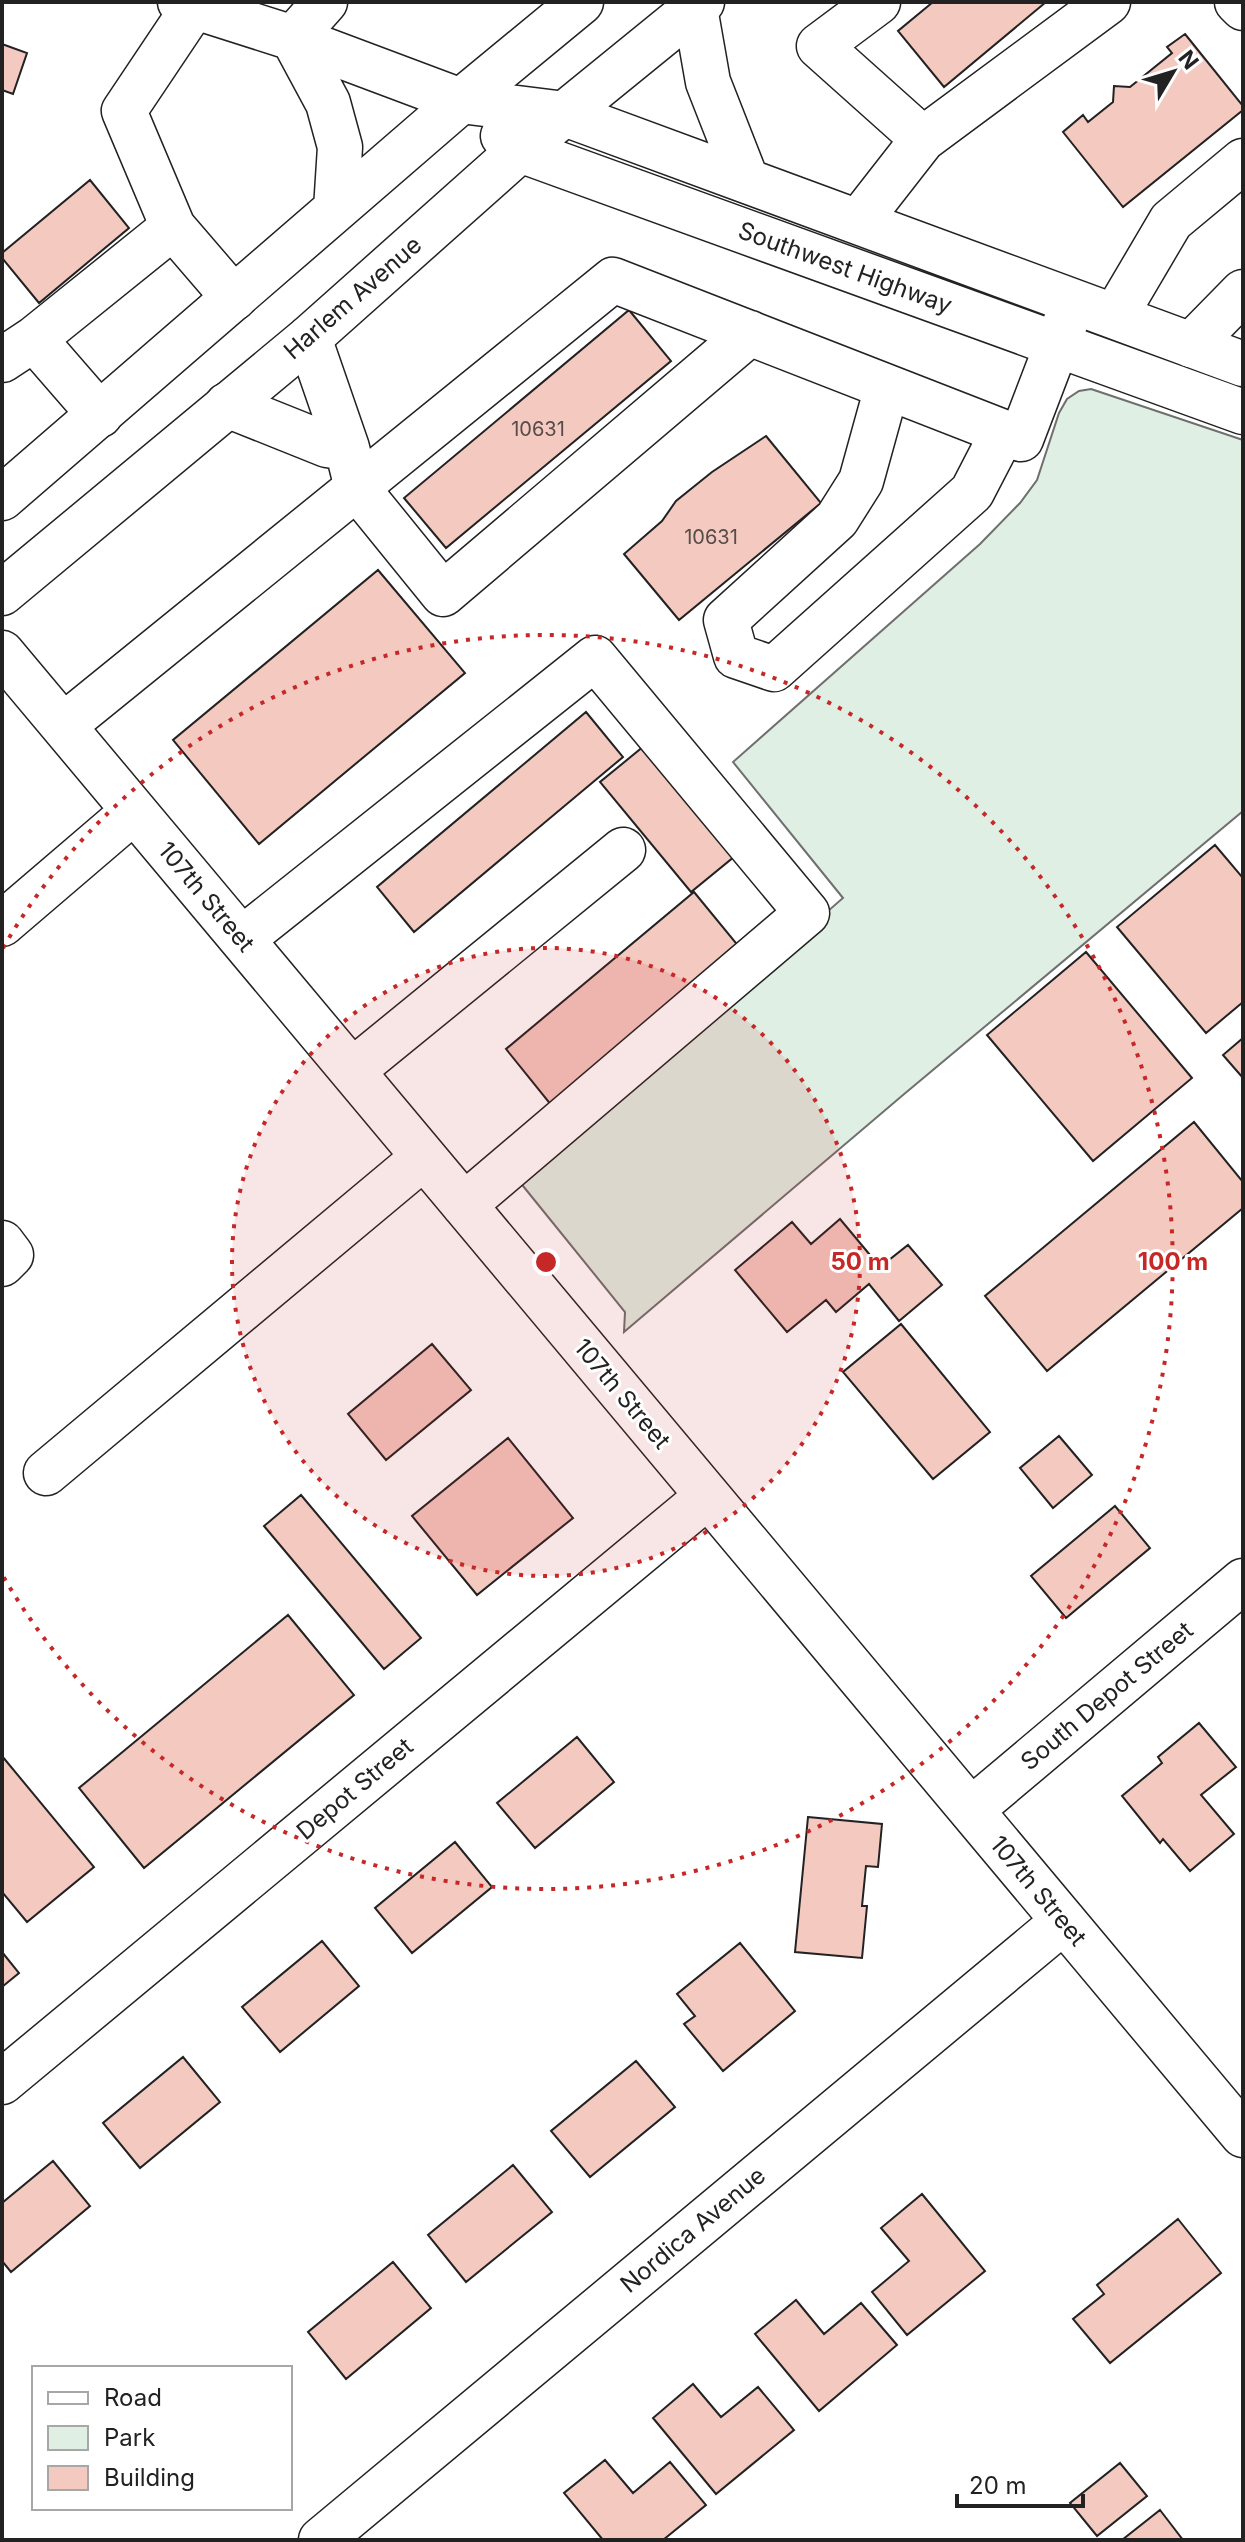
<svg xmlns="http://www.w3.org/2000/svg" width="1245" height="2542" viewBox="0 0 1245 2542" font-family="Inter,sans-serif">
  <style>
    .green { fill: #e0efe3; stroke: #6f6f6f; stroke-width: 2 }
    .building { fill: #f3c9c0; stroke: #222; stroke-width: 2 }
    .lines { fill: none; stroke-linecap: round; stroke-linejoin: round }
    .minor-casing { stroke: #222; stroke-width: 47 }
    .major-casing { stroke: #222; stroke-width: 47 }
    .minor { stroke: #fff; stroke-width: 44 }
    .major { stroke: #fff; stroke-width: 44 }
    .ring { fill: none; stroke: #c62828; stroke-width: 4; stroke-dasharray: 4 8 }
    .labels { text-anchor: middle; stroke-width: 6; stroke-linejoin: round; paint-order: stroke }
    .number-label { font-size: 20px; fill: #564c4a }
    .street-label { font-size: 24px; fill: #222; stroke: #fff }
    .centre { fill: #c62828; stroke: #fff; stroke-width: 4 }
    .ring-label { font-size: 24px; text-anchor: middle; font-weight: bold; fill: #c62828; stroke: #fff; stroke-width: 6; stroke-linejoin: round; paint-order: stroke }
  </style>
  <rect width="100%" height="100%" fill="#fff"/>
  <!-- green -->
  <path class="green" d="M1091 389 1243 440V811L903 1095 624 1332 625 1312 519 1181 843 898 733 762 980 544 1020 503 1037 480 1059 413 1067 399 1079 391Z"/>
  <!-- building -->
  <path class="building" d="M933 2H1046L944 87 898 31Z
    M1185 34 1243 106V110L1123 207 1063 132 1083 115 1088 122 1113 102 1114 86 1130 87 1172 53 1167 47Z
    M2 44 27 53 13 94 2 90Z
    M90 180 129 228 39 303 2 258V253Z
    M629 310 671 361 446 548 404 498Z
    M766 436 821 503 679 620 624 554 662 521 676 501 712 472Z
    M378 570 465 673 259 844 173 740Z
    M586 712 623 757 414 932 377 887Z
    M644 746 735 856 691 892 600 782Z
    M1215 845 1243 878V1002L1206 1033 1117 927Z
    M694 892 745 954 556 1111 506 1049Z
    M1086 952 1192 1078 1093 1161 987 1035Z
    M1243 1038V1078L1223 1055Z
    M1194 1122 1243 1182V1208L1047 1371 985 1296Z
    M840 1219 880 1267 908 1245 942 1285 899 1321 869 1284 836 1312 826 1300 787 1332 735 1270 792 1222 811 1244Z
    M901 1324 990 1432 933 1479 843 1372Z
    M432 1344 471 1390 386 1460 348 1414Z
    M1059 1436 1092 1475 1053 1508 1020 1468Z
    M508 1438 573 1518 477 1595 412 1516Z
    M301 1495 421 1638 384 1669 264 1526Z
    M1115 1506 1150 1548 1066 1618 1031 1576Z
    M288 1615 354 1695 144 1868 79 1788Z
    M1199 1723 1236 1767 1201 1795 1234 1834 1190 1871 1163 1839 1160 1843 1122 1796 1162 1763 1158 1757Z
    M577 1737 614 1782 535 1848 497 1803Z
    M2 1756 94 1867 27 1922 2 1892Z
    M808 1817 882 1824 878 1867 866 1866 862 1906H867L862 1958 795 1952Z
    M455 1842 492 1887 412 1953 375 1908Z
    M322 1941 359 1986 280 2052 242 2007Z
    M740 1943 795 2011 723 2071 684 2024 695 2016 677 1994Z
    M2 1952 19 1973 2 1987Z
    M183 2057 220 2102 140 2168 103 2123Z
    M636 2061 675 2107 590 2177 551 2131Z
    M53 2161 90 2206 11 2272 2 2261V2203Z
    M513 2165 552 2212 466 2282 428 2235Z
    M922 2194 985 2271 907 2335 872 2292 909 2261 881 2228Z
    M1178 2219 1221 2273 1110 2363 1073 2319 1104 2294 1097 2285Z
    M393 2262 431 2308 346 2379 308 2332Z
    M796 2300 824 2334 861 2303 897 2345 819 2411 755 2334Z
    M693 2384 721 2417 758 2387 794 2430 716 2494 653 2418Z
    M605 2460 633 2493 670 2462 706 2505 663 2540H603L564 2493Z
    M1120 2463 1147 2496 1097 2536 1070 2503Z
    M1160 2510 1183 2540H1122Z"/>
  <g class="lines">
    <!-- minor casing -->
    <g class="minor-casing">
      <path id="minor" d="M197 2 124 111 173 227 234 298
        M878 2 819 46 923 139
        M1237 2 1243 8
        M293 38 325 2
        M859 221 923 139 1108 2
        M1115 316 1171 221 1243 161
        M34 339 173 227
        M1191 345 1243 292
        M2 360 34 339 100 415
        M887 387 861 481 837 519 726 620 736 656 774 669 972 492 1003 432
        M227 405 327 445 347 448 309 338
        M347 448 357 488 443 594 750 333
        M2 653 1243 2135
        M63 726 613 280 1021 439 1071 308
        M2 924 134 811
        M242 939 595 658 807 913 464 1205
        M352 1071 623 850
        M2 1243 11 1255 2 1264
        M46 1473 424 1157
        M971 1810 1243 1581
        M2 2082 708 1496
        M321 2540 1064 1921"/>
    </g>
    <!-- major casing -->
    <g class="major-casing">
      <path id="major" d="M180 2 293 38 461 101 565 114 1243 364
        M695 8 708 82 746 179
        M293 38 328 103 340 147 336 209
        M503 136 520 150 1243 412
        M2 498 461 101 581 2
        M2 593 309 338 520 150 702 2"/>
    </g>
    <!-- minor -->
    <use href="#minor" class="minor"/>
    <!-- major -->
    <use href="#major" class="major"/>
  </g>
  <!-- distance rings -->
  <circle cx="546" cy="1262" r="314" fill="#c62828" fill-opacity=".12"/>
  <g class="ring">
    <circle cx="546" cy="1262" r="314"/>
    <path d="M3 948A627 627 0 1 1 3 1576"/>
  </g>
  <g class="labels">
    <!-- number labels -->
    <g class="number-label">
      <text x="538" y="436">10631</text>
      <text x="711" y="544">10631</text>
    </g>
    <!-- street labels -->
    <g class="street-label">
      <text transform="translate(845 268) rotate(20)" y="8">Southwest Highway</text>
      <text transform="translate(353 298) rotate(-41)" y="8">Harlem Avenue</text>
      <text transform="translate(206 897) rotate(50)" y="8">107th Street</text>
      <text transform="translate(622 1394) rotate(50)" y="8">107th Street</text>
      <text transform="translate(1107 1696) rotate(-40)" y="8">South Depot Street</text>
      <text transform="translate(355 1789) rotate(-40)" y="8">Depot Street</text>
      <text transform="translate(1038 1891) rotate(50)" y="8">107th Street</text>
      <text transform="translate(693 2230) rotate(-40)" y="8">Nordica Avenue</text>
    </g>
  </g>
  <circle cx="546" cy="1262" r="12" class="centre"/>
  <g class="ring-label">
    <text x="860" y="1270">50 m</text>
    <text x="1173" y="1270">100 m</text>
  </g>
  <!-- border -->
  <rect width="1245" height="2542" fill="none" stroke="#222222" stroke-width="8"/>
  <!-- legend -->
  <rect x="32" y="2366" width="260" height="144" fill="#ffffff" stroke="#a7a7a7" stroke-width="2"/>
  <rect x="48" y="2392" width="40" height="12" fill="#ffffff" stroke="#a7a7a7" stroke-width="2"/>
  <text x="104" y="2406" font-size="24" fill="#222222">Road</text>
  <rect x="48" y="2426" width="40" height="24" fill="#e0efe3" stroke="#a7a7a7" stroke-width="2"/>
  <text x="104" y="2446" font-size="24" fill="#222222">Park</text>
  <rect x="48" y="2466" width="40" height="24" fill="#f3c9c0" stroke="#a7a7a7" stroke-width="2"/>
  <text x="104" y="2486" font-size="24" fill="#222222">Building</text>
  <!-- north arrow -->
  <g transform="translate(1173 72) rotate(52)" stroke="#ffffff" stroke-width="6" paint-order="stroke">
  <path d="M0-6L14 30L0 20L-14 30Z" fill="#222222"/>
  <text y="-12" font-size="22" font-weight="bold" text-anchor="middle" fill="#222222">N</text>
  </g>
  <!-- scale -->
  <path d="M957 2494v12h126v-12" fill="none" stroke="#222222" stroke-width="4"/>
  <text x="969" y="2494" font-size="24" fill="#222222" stroke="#ffffff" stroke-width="6" paint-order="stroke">20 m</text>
</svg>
